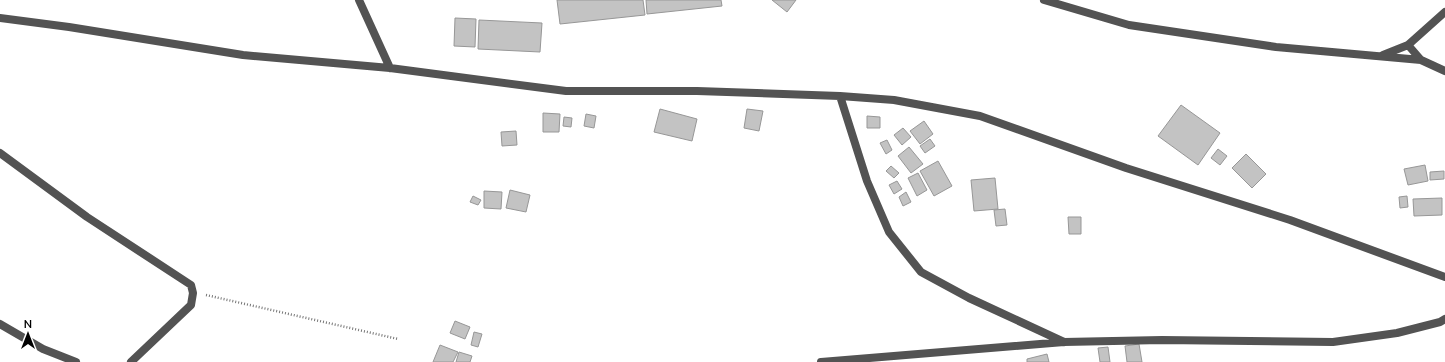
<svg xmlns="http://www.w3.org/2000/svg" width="1445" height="362" viewBox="0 0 1445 362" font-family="Mulish,sans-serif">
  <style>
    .building { fill: #c3c3c3; stroke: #979797 }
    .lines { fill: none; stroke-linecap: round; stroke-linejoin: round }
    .path { stroke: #757575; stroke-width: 2.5; stroke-dasharray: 1 2; stroke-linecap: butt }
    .street { stroke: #535353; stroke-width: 8 }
  </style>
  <rect width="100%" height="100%" fill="#fff"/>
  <!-- building -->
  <path class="building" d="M557 0H643L645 15 560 24Z
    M646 0H721L722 6 647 14Z
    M772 0H796L787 12Z
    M455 18 476 19 475 47 454 46Z
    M479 20 542 23 540 52 478 49Z
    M1181 105 1220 133 1198 165 1158 136Z
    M660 109 697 119 692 141 654 132Z
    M747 109 763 111 759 131 744 128Z
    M543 113 560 114 559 132H543Z
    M586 114 596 116 594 128 584 126Z
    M867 116 880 117V128H867Z
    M564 117 572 118 571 127 563 126Z
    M924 121 933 134 920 144 910 131Z
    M903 128 911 137 902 145 894 135Z
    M516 131 517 145 502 146 501 132Z
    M930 139 935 146 925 153 920 146Z
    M887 140 892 150 886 154 880 143Z
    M909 147 923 164 911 173 898 156Z
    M1218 149 1227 156 1220 165 1211 158Z
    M1246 154 1266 174 1252 188 1232 168Z
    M938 161 952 186 934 196 920 171Z
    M1425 165 1428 181 1408 185 1404 169Z
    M891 166 899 173 894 178 886 171Z
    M1444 171V179L1430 180V172Z
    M918 173 927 190 917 196 908 178Z
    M995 178 998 209 974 211 971 180Z
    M897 181 902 189 894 194 889 185Z
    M510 190 530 195 526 212 506 208Z
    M484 191 502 192 501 209 484 208Z
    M906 192 911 202 903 206 899 197Z
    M473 196 481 200 478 205 470 202Z
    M1407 196 1408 207 1400 208 1399 197Z
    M1442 198V215L1414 216 1413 199Z
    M1005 209 1007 225 996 226 994 210Z
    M1068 217H1081V234H1069Z
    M455 321 470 327 465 339 450 333Z
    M474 332 482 334 478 347 471 345Z
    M1139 344 1142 362H1127L1125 346Z
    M440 345 458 352 453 362H433Z
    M1108 347 1110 362H1100L1098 348Z
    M459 352 472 356 470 362H456Z
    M1047 354 1049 362H1027V359Z"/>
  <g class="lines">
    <!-- path -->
    <path class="path" d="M206 295 398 339"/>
    <!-- street -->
    <path class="street" d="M359 0 390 68
      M1044 0 1129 25 1276 47 1421 60 1445 71
      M0 18 69 27 243 55 390 68 566 91H697L840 96 894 100 980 116 1126 168 1290 220 1445 277
      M1408 45 1421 60
      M1383 55 1408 45 1445 12
      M840 96 867 181 889 232 921 272 969 298 1064 342
      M0 153 87 217 191 285 193 293 191 305 131 362
      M0 324 43 349 76 362
      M821 362 1064 342 1162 340 1333 342 1397 333 1440 322 1445 319"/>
  </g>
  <!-- north arrow -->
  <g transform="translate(28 334)" stroke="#ffffff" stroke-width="3" paint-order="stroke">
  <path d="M0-3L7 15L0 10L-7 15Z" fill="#000000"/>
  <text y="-6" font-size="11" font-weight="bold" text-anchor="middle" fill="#000000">N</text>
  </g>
</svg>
